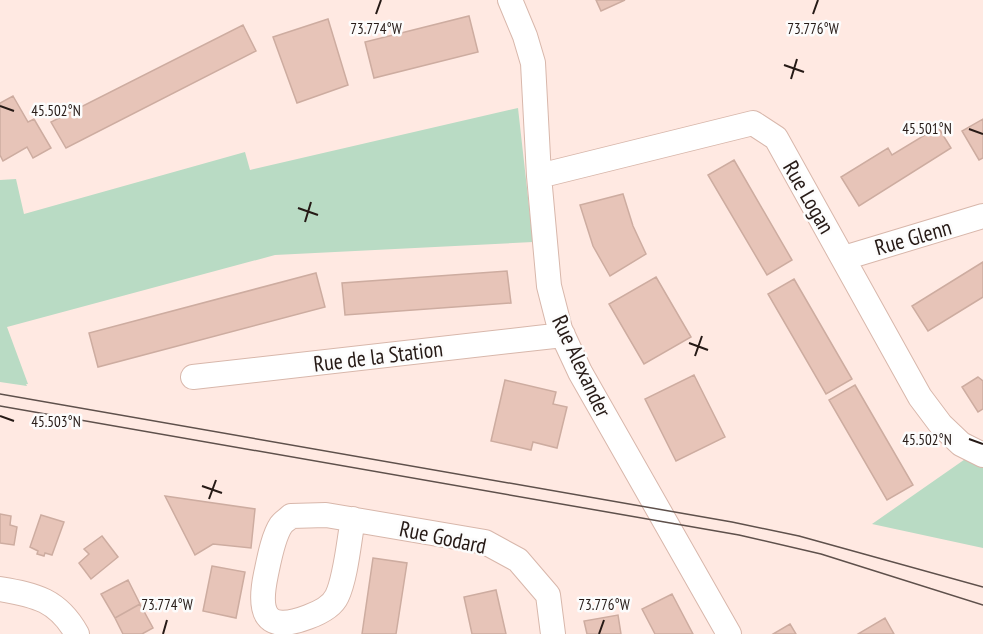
<svg xmlns="http://www.w3.org/2000/svg" width="983" height="634" viewBox="0 0 983 634" font-family="'PT Sans Narrow',sans-serif">
  <style>
    .green { fill: #b9dbc4 }
    .building { fill: #e7c4b8; stroke: #cdaca0; stroke-width: 1.5 }
    .lines { fill: none; stroke-linecap: round; stroke-linejoin: round }
    .minor-casing { stroke: #d8b7ab; stroke-width: 26 }
    .minor { stroke: #fff; stroke-width: 24 }
    .tram { stroke: #5e504b; stroke-width: 1.5 }
    .ticks { fill: none; stroke: #261a16; stroke-width: 2 }
    .labels { text-anchor: middle; stroke-width: 5; stroke-linejoin: round; paint-order: stroke }
    .street-label { font-size: 22px; fill: #261a16; stroke: #fcfcfc }
    .ticks-label { font-size: 15px; text-anchor: middle; fill: #261a16; stroke: #fcfcfc; stroke-width: 5; stroke-linejoin: round; paint-order: stroke }
  </style>
  <rect width="100%" height="100%" fill="#ffe9e2"/>
  <!-- green -->
  <path class="green" d="M518 108 533 242 275 255 7 327 28 384H26L27 386 0 382V180L16 179 24 214 245 152 250 170Z
    M971 455 983 463V548L872 524Z"/>
  <!-- building -->
  <path class="building" d="M596 0H625L601 11Z
    M469 16 478 52 374 78 365 42Z
    M328 19 348 85 297 103 273 37Z
    M243 25 256 51 66 148 51 122Z
    M13 96 28 122 34 119 51 148 33 158 27 147 3 161 0 155V103Z
    M983 119V158L979 160 962 131Z
    M938 127 951 148 859 206 841 177 888 148 892 155Z
    M734 160 792 260 767 275 708 175Z
    M623 194 633 226 646 254 610 276 593 246 580 205Z
    M983 262V297L928 331 912 306Z
    M507 271 511 303 345 315 342 283Z
    M316 273 325 307 98 367 89 333Z
    M656 277 691 337 644 364 609 304Z
    M794 279 852 379 826 394 768 294Z
    M694 375 725 437 676 461 645 399Z
    M978 377 983 381V409L978 412 962 387Z
    M505 380 556 392 553 404 567 407 557 448 533 442 531 450 491 441Z
    M855 385 913 485 887 500 829 400Z
    M165 496 255 509 251 548 213 544 195 555Z
    M0 514 11 516 10 525 17 527 14 545 0 543Z
    M41 515 64 522 52 555 45 553 44 556 37 554 38 551 30 547Z
    M102 536 118 557 91 579 79 563 89 554 84 549Z
    M373 558 407 563 396 634H362Z
    M212 566 245 572 236 618 203 611Z
    M128 580 140 604 115 618 101 594Z
    M496 590 506 634H472L464 597Z
    M672 594 693 634H655L642 609Z
    M140 604 153 628 142 634H123L115 618Z
    M618 615 621 634H587L584 621Z
    M885 618 894 634H858Z
    M790 624 796 634H773Z"/>
  <g class="lines">
    <!-- minor casing -->
    <g class="minor-casing">
      <path id="minor" d="M510 0 525 36 533 63 539 176 549 286 560 329 580 372 729 634
        M539 176 753 123 776 138 920 397 941 425 961 444 983 455
        M844 258 983 216
        M193 377 563 335
        M353 519C349 540 346 577 337 596 332 607 319 613 308 617 264 634 258 612 266 574 269 560 273 537 281 525 283 522 288 519 291 516L326 515 485 542 518 560 548 595 553 634
        M0 589C36 595 58 600 77 634"/>
    </g>
    <!-- minor -->
    <use href="#minor" class="minor"/>
    <!-- tram -->
    <path class="tram" d="M0 394 732 522 799 536 983 587
      M0 406 739 535 821 554 983 605"/>
  </g>
  <!-- ticks -->
  <path class="ticks" d="M376 14 381 0M813 14 818 0M784 65 804 72M791 79 797 59M0 106 14 111M969 129 983 134M298 208 318 215M305 222 311 202M689 343 708 350M695 356 702 336M0 416 14 421M969 439 983 444M202 486 222 493M209 499 216 480M163 634 167 620M599 634 604 620"/>
  <g class="labels">
    <!-- street labels -->
    <g class="street-label">
      <text transform="translate(809 197) rotate(60)" y="8">Rue Logan</text>
      <text transform="translate(913 237) rotate(-16)" y="8">Rue Glenn</text>
      <text transform="translate(378 356) rotate(-7)" y="8">Rue de la Station</text>
      <text transform="translate(582 366) rotate(65)" y="8">Rue Alexander</text>
      <text transform="translate(443 537) rotate(12)" y="8">Rue Godard</text>
    </g>
  </g>
  <g class="ticks-label">
    <text x="376" y="34">73.774°W</text>
    <text x="813" y="34">73.776°W</text>
    <text x="56" y="116">45.502°N</text>
    <text x="927" y="134">45.501°N</text>
    <text x="56" y="427">45.503°N</text>
    <text x="927" y="445">45.502°N</text>
    <text x="167" y="610">73.774°W</text>
    <text x="604" y="610">73.776°W</text>
  </g>
</svg>
